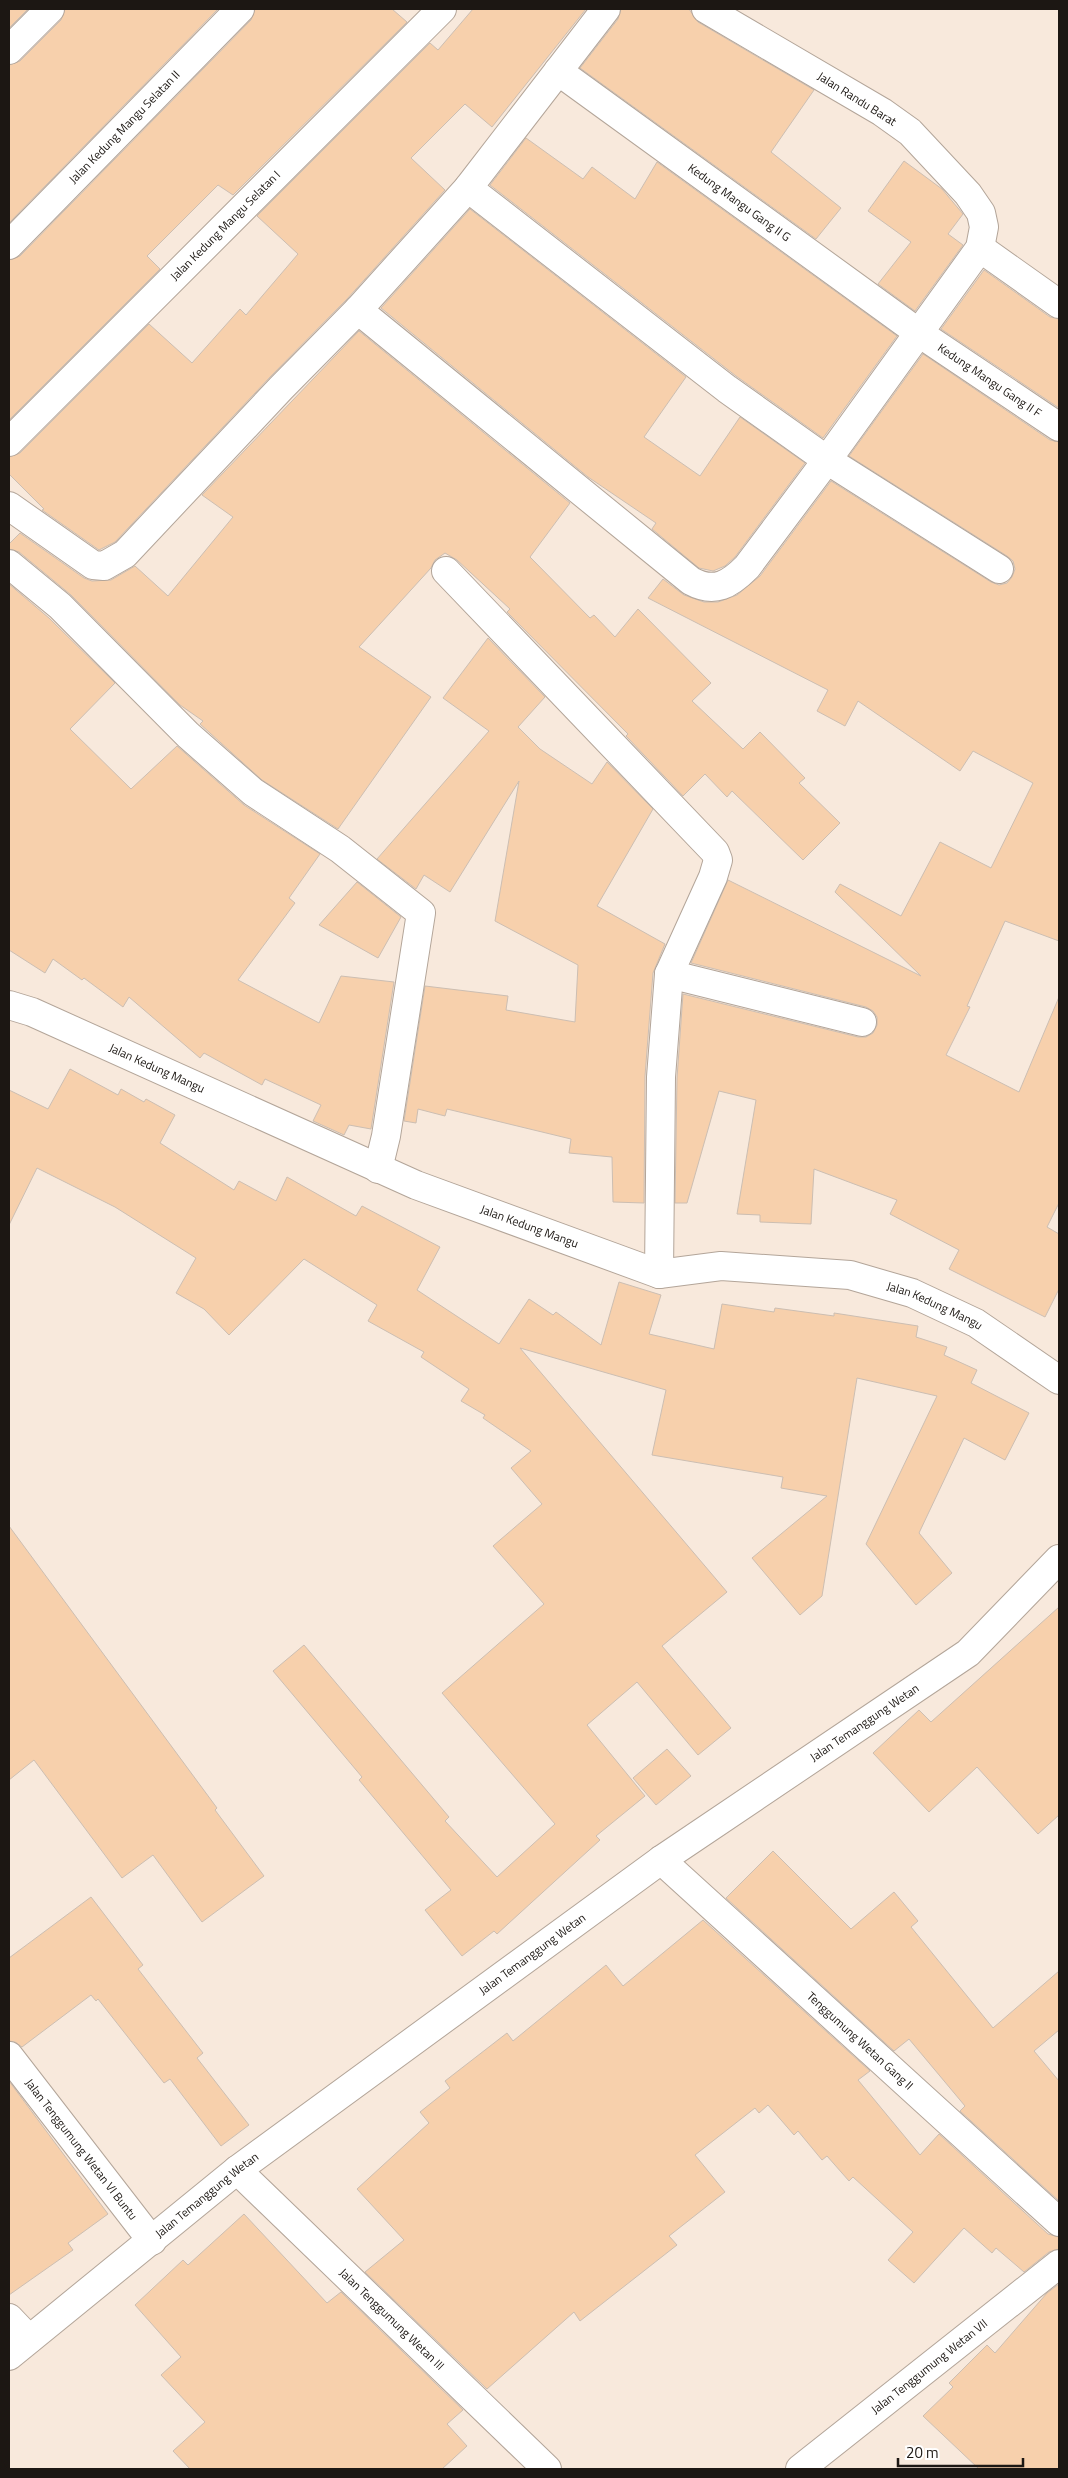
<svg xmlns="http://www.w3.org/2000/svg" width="1068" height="2478" viewBox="0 0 1068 2478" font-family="'Titillium Web',sans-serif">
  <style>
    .building { fill: #f7d0ac; stroke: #ccbeb2 }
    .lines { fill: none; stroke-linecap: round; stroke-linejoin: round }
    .minor-casing { stroke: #b3a599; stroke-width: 30 }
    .major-casing { stroke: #b3a599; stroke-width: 30 }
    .minor { stroke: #fff; stroke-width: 28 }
    .major { stroke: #fff; stroke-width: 28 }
    .labels { text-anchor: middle; stroke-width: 4.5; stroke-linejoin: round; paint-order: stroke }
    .street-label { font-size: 12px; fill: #1c1713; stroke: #fff }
  </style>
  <rect width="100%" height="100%" fill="#f8e9dc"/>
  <!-- building -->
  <path class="building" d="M9 9H28L9 28Z
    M65 9H218L9 223V65L20 61 61 20Z
    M255 9H392L407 22 233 195 218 185 147 256 160 269 9 420V260L20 256 251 20Z
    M473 9H586L492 127 465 104 411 158 445 190 347 299 270 377 115 542 99 550 42 510 44 509 9 474V457L20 453 149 324 192 363 240 309 246 315 298 254 257 216 430 43 438 50Z
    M621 9H689L698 22 814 90 771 152 841 208 816 239 580 68 618 19Z
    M526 138 583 179 592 167 635 199 657 162 897 336 823 438 736 376 490 185Z
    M904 161 942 189 963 214 948 234 963 245 915 311 878 284 911 242 868 211Z
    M470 209 686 377 644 437 700 476 740 417 805 463 735 557 725 566 713 571 699 568 652 529 656 523 588 477 381 308Z
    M984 270 1050 317 1059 319V408L941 329Z
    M359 331 570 503 530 557 590 618 594 615 615 637 638 609 711 683 692 701 743 749 760 732 805 778 799 783 840 823 803 860 732 791 727 797 705 774 683 796 626 736 628 734 507 612 510 609 457 560 445 553 435 560 431 568 359 647 431 697 338 829 262 780 200 724 203 721 180 705 71 595 19 552 9 549V544L20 533 84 578 92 581 111 580 135 566 168 596 233 517 202 495Z
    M923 354 1050 440 1059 442V941L1005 921 967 1006 970 1007 946 1055 1019 1092 1059 997V1203L1047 1227 1059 1234V1289L1045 1317 949 1269 959 1250 890 1214 897 1200 814 1169 811 1224 760 1222V1215L737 1214 756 1100 719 1091 687 1203H675L677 1078 683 994 858 1037H866L873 1033 877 1025V1017L873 1011 866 1007 691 963 728 880 921 976 835 892 840 884 901 916 940 842 991 868 1033 783 973 751 960 771 858 701 845 726 817 711 828 690 648 598 663 579 684 595 704 602H718L737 595 760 576 831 481 991 582 999 585 1007 583 1012 577 1015 569 1013 561 1007 556 849 456Z
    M9 584 49 618 115 683 70 729 131 789 177 746 244 805 320 854 289 898 295 903 238 980 319 1023 341 976 394 982 371 1129 349 1125 344 1135 313 1121 321 1105 265 1079 262 1085 204 1053 200 1058 129 997 123 1007 84 978 82 980 53 959 45 973 9 950Z
    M488 638 545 697 518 727 540 749 592 784 607 762 653 809 597 906 665 944 653 973 645 1076 644 1203 613 1202 612 1157 569 1153 571 1139 447 1109 445 1116 418 1109 416 1123 404 1121 425 986 508 996 506 1010 575 1022 578 965 495 921 519 781 450 892 424 875 416 889 377 859 489 731 443 698Z
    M357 882 401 917 378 958 319 925Z
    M70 1069 118 1095 121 1089 144 1102 146 1099 175 1115 160 1143 234 1190 239 1181 276 1201 287 1177 356 1216 362 1206 440 1247 417 1290 499 1344 529 1299 553 1315 556 1312 601 1345 619 1282 661 1295 649 1334 714 1349 722 1304 774 1312 775 1308 834 1316V1313L918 1326 916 1337 947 1347 944 1355 977 1370 971 1383 1029 1413 1005 1460 964 1438 919 1533 952 1573 916 1605 866 1544 937 1396 857 1378 822 1596 800 1615 752 1558 827 1496 781 1488 783 1477 652 1455 666 1390 520 1348 727 1592 662 1646 731 1728 698 1755 637 1682 587 1725 645 1796 596 1836 600 1840 497 1934 494 1931 462 1956 425 1910 451 1890 359 1780 362 1777 273 1671 304 1645 449 1817 445 1821 497 1877 555 1824 442 1693 544 1604 493 1546 542 1504 511 1468 531 1451 483 1418 485 1415 461 1401 469 1389 421 1357 424 1352 368 1321 377 1305 304 1259 229 1335 204 1309 176 1293 196 1258 115 1207 37 1168 9 1225V1090L48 1109Z
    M9 1526 217 1808 215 1810 264 1876 202 1922 153 1855 122 1878 34 1760 9 1780Z
    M1059 1607V1815L1038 1834 977 1767 929 1812 873 1753 919 1710 931 1722Z
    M667 1749 691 1776 656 1805 633 1778Z
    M773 1851 851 1929 894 1892 918 1921 911 1927 993 2028 1059 1971V2030L1034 2051 1059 2081V2201L960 2111 965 2106 909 2039 894 2051 726 1898Z
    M91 1897 143 1965 138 1969 203 2053 197 2058 249 2125 221 2146 170 2079 164 2083 98 1999 96 2001 91 1995 22 2047 15 2042 9 2041V1958Z
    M703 1920 870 2071 858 2080 920 2155 939 2134 1048 2234 1059 2237V2249L1049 2252 1024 2272 996 2248 992 2253 964 2228 914 2283 888 2260 913 2232 853 2177 849 2181 827 2156 822 2160 798 2131 794 2135 768 2105 759 2113 755 2108 695 2155 725 2192 669 2236 677 2245 580 2321 574 2312 487 2389 365 2272 404 2240 357 2189 429 2123 420 2112 450 2088 445 2081 507 2033 513 2041 606 1965 623 1986Z
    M9 2081 108 2214 68 2243 73 2250 9 2295Z
    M244 2214 327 2303 341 2292 463 2410 447 2424 467 2446 442 2469H190L173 2451 205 2422 161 2375 181 2357 135 2305 183 2260 188 2265Z
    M1059 2284V2469H979L923 2416 953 2387 949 2383 987 2345 995 2353 1047 2293Z"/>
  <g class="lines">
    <!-- minor casing -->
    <g class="minor-casing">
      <g id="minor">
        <path d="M9 50 50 9"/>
        <path id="s1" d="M558 71 919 333 1059 427"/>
        <path d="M468 188 727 389 827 460 999 569"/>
        <path id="s2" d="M9 245 240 9"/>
        <path d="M980 248 1059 304"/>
        <path d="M358 310 691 581C715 594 730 584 747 567L827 460 980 248 984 227 981 213 968 194 910 132 882 112 706 9"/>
        <path id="s3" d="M9 442 442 9"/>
        <path d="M9 506 93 565 104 566 125 554 281 388 358 310 468 188 606 9"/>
        <path d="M9 564 60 606 188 735 253 792 340 849 421 913 386 1136 378 1169"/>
        <path d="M446 571 715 852 718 860 713 877 669 974 661 1077 659 1274"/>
        <path d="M669 974 862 1022"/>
        <path id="s4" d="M661 1860 1059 2222"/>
        <path id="s5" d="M9 2056 152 2241"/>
        <path id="s6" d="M237 2170 547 2469"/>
        <path d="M9 2318 29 2339"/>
        <path id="s7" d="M9 2356 237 2170 661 1860 968 1653 1059 1559"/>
        <path id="s8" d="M800 2469 1059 2264"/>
      </g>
    </g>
    <!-- major casing -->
    <g class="major-casing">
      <g id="major">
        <path id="s9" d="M9 1005 32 1012 416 1185 659 1274 721 1266 850 1275 912 1293 976 1323 1059 1380"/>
      </g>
    </g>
    <!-- minor -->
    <use href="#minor" class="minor"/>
    <!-- major -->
    <use href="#major" class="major"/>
  </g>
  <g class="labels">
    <!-- street labels -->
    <g class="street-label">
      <text transform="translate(857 99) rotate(32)" y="4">Jalan Randu Barat</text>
      <text dy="4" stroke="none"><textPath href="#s2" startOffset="165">Jalan Kedung Mangu Selatan II</textPath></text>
      <text dy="4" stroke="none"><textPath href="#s1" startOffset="224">Kedung Mangu Gang II G</textPath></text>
      <text dy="4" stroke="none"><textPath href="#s3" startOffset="306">Jalan Kedung Mangu Selatan I</textPath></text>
      <text dy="4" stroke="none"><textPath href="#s1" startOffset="531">Kedung Mangu Gang II F</textPath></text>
      <text dy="4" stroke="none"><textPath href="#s9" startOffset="161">Jalan Kedung Mangu</textPath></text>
      <text dy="4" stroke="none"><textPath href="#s9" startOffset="566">Jalan Kedung Mangu</textPath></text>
      <text dy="4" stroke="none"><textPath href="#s9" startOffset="986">Jalan Kedung Mangu</textPath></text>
      <text dy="4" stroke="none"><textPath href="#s7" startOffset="1065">Jalan Temanggung Wetan</textPath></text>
      <text dy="4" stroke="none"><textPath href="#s7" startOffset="660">Jalan Temanggung Wetan</textPath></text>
      <text dy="4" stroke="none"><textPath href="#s4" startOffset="269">Tenggumung Wetan Gang II</textPath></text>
      <text dy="4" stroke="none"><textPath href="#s5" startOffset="118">Jalan Tenggumung Wetan VI Buntu</textPath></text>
      <text dy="4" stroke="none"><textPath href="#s7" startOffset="255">Jalan Temanggung Wetan</textPath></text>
      <text dy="4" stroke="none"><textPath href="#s6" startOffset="215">Jalan Tenggumung Wetan III</textPath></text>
      <text dy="4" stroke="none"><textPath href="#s8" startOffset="165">Jalan Tenggumung Wetan VII</textPath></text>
    </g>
  </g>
  <!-- border -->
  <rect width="1068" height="2478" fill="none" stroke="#1c1713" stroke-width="20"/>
  <!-- scale -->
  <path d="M898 2458v8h125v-8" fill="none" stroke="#1c1713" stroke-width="2.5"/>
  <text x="906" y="2458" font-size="15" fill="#1c1713" stroke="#ffffff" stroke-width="4" paint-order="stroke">20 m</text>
</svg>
